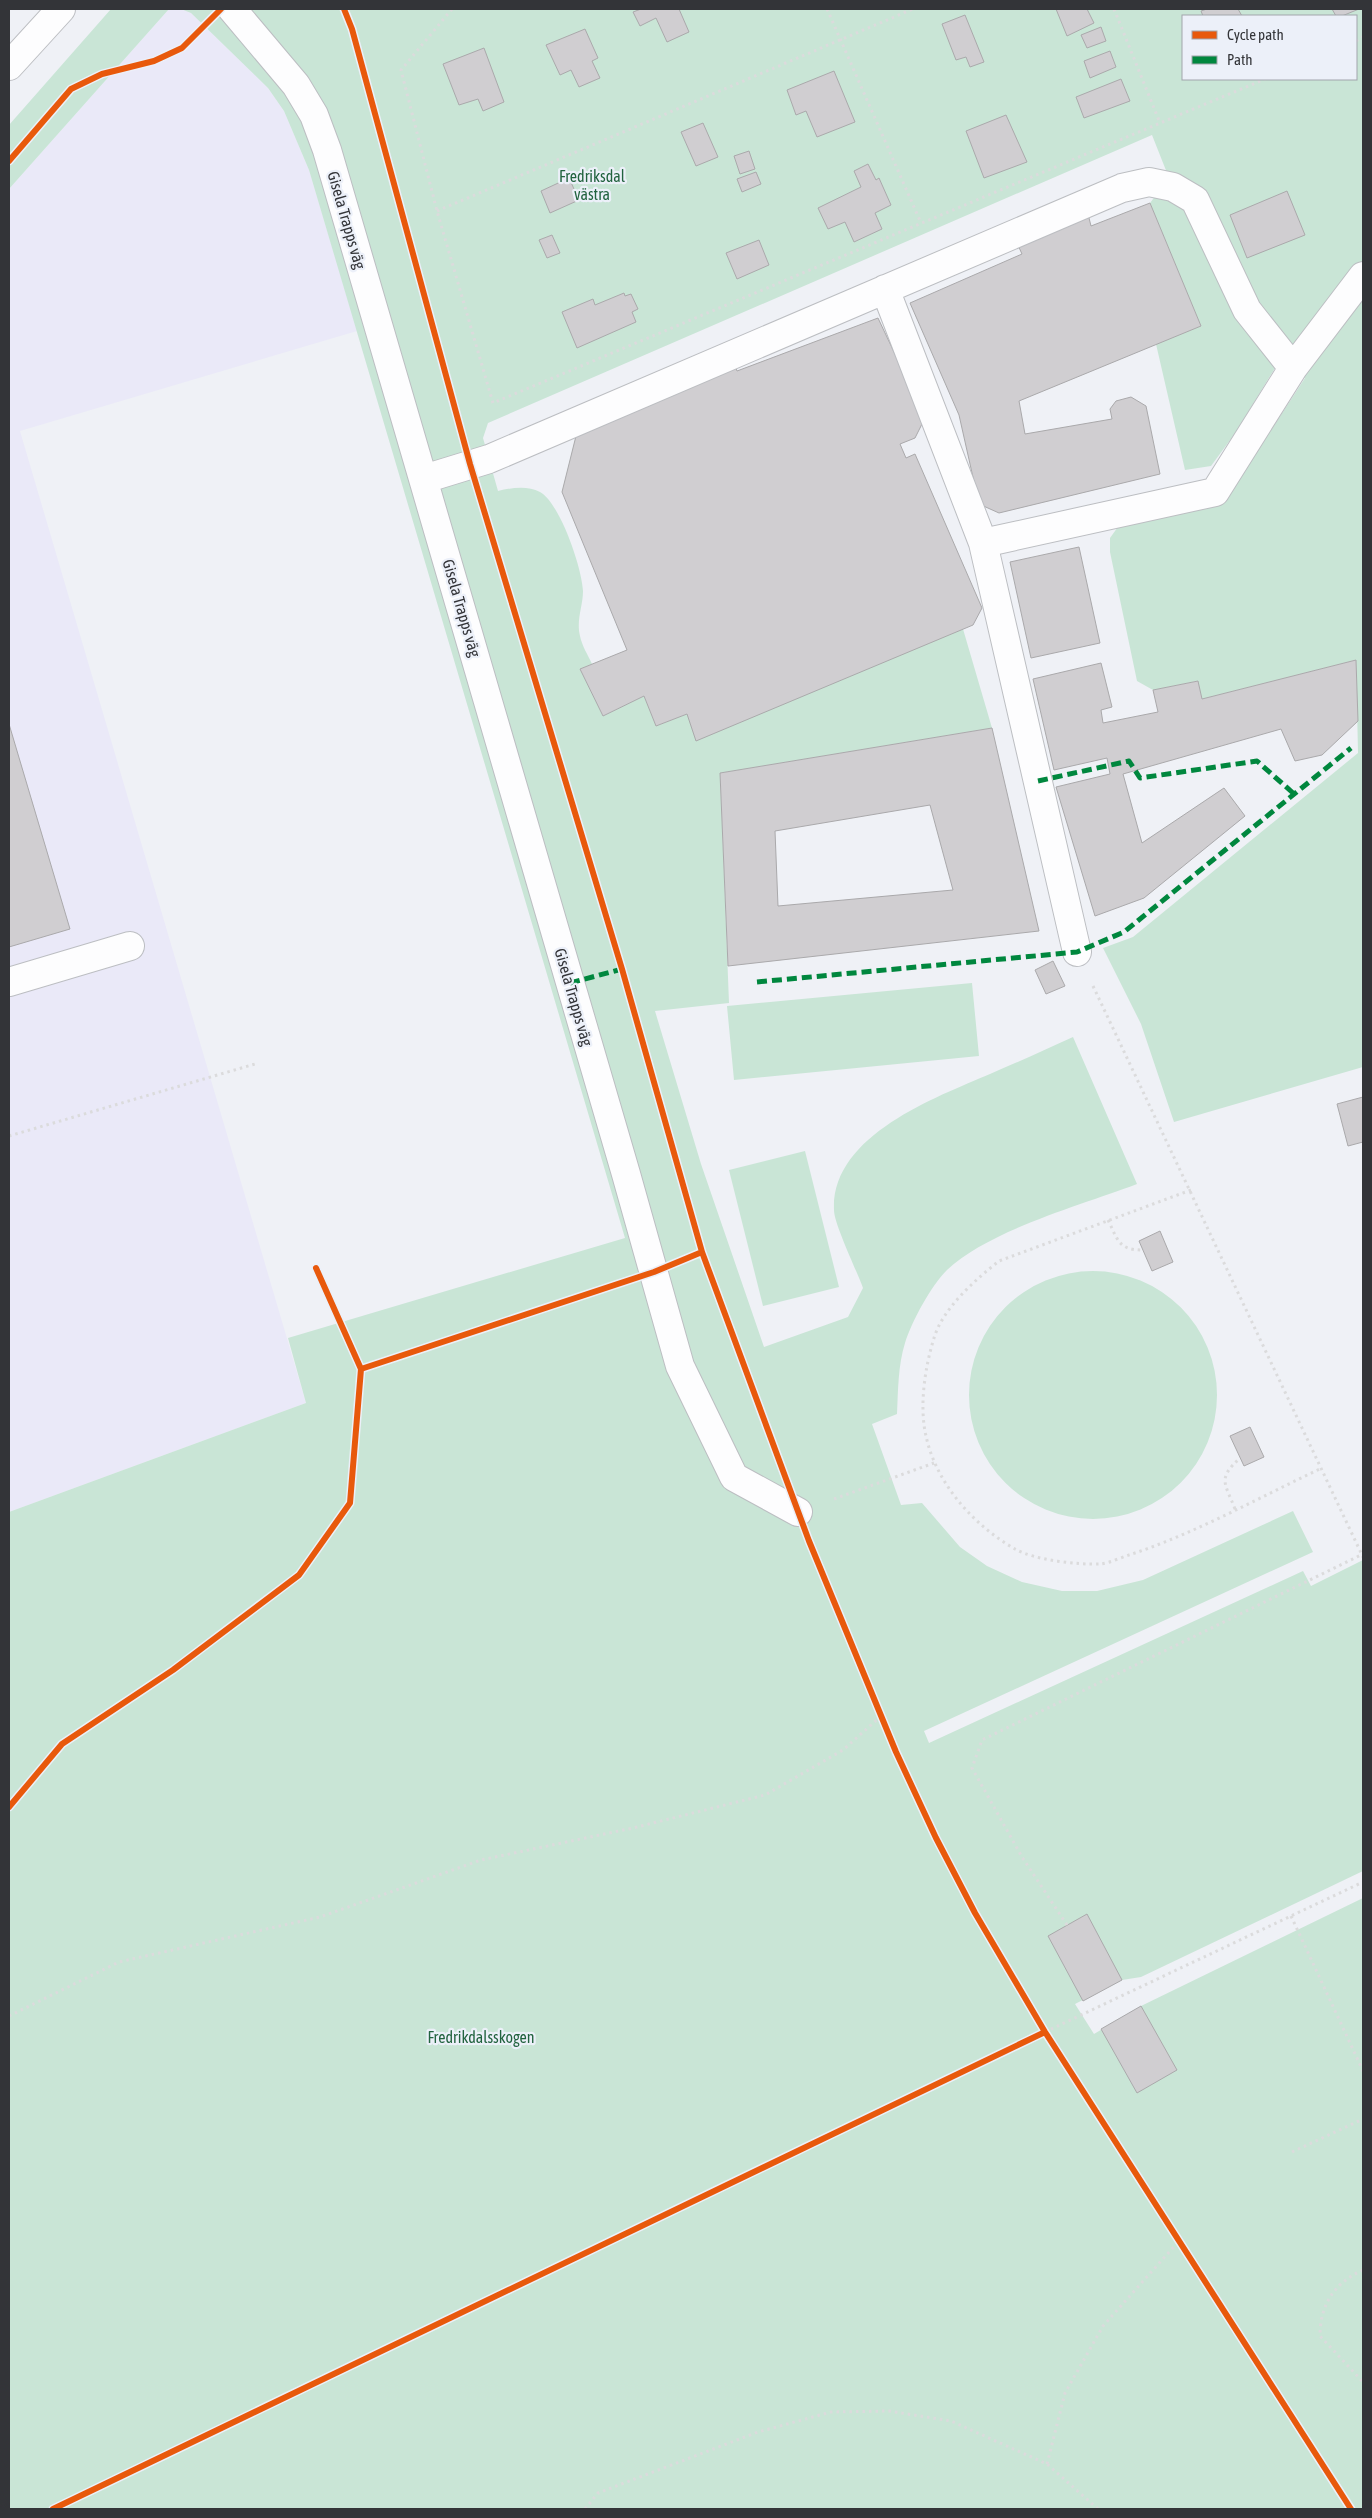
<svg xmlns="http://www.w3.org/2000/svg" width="1372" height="2518" viewBox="0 0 1372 2518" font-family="'Asap Condensed',sans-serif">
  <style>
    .commercial { fill: #eae9f8 }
    .green { fill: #c9e5d6; fill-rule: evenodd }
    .building { fill: #d0ced1; stroke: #aaa9ab; fill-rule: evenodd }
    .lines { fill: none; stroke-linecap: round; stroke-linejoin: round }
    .minor-casing { stroke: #bcbec2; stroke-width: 30 }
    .path { stroke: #dbdbdc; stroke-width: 3; stroke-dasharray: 2.5 4; stroke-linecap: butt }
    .minor { stroke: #fdfdfe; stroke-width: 28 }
    .quiet { stroke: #00873e; stroke-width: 5; stroke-dasharray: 10 5; stroke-linecap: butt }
    .cycleway-casing { stroke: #ecf0f9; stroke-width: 9 }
    .cycleway { stroke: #e8590c; stroke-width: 6 }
    .labels { text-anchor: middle; stroke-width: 4.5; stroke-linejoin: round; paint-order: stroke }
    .park-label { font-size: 16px; fill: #22633f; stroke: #ecf0f9 }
    .street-label { font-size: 16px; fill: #333438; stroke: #ecf0f9 }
  </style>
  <rect width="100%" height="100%" fill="#eff1f6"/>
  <!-- commercial -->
  <path class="commercial" d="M169 9H181L191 13 268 88 284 111 309 170 357 331 20 431 306 1403 9 1512V189Z"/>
  <!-- green -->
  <path class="green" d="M111 9H169L9 189V125Z
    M181 9H1363V1067L1174 1122 1141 1024 1103 948 1133 937 1358 753 1356 660 1202 699 1197 681 1153 690 1137 681 1110 552V538L1120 524 1227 490 1245 470 1305 378 1278 363 1236 432 1211 466 1185 470 1156 344 1201 326 1150 203 1169 178 1152 135 488 423 483 438 498 491C511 488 527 485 540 492 560 503 582 568 583 591 583 606 576 620 580 636 582 646 588 655 592 664L580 669 603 716 644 696 656 726 687 714 963 629 992 728 720 773 729 1003 655 1011 701 1164 764 1347 848 1317 863 1288C857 1271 834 1224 834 1210 831 1136 934 1098 990 1074 1018 1062 1045 1050 1073 1037L1137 1184C1082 1205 989 1230 947 1270 931 1286 912 1321 905 1343 898 1365 898 1391 897 1414L872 1424 901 1505 922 1503 960 1547 987 1566 1022 1582 1062 1591H1097L1143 1580 1293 1511 1313 1552 924 1731 929 1743 1303 1571 1311 1586 1363 1560V1871L1141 1977 1122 1980 1075 2004 1094 2034 1141 2006 1363 1898V2509H9V1512L306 1403 288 1338 625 1238 309 170 284 111 268 88 191 13ZM1183 16H1356V79H1183Z
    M972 983 979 1056 734 1080 727 1006Z
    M805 1151 839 1287 763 1306 729 1170Z
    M969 1395a124 124 0 1 1 248 0a124 124 0 1 1-248 0Z"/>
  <!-- building -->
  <path class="building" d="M641 9H679L689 32 667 42 656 18 640 26 633 12Z
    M1056 9H1087L1094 23 1067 36Z
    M1207 9H1238L1242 16H1203L1201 11Z
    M1332 9H1359L1342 16H1336Z
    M965 15 984 62 970 67 966 57 956 60 942 24Z
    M1101 27 1106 41 1087 48 1081 35Z
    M585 29 598 58 592 61 600 78 579 87 571 70 560 75 546 45Z
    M484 48 504 102 483 111 478 99 459 105 443 64Z
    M1110 51 1116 67 1090 78 1084 61Z
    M834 71 855 122 817 137 806 111 796 115 787 90Z
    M1121 79 1130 101 1084 118 1076 97Z
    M1006 115 1027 162 984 178 966 131Z
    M703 123 718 157 696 166 681 132Z
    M749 151 755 169 740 174 734 156Z
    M868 164 876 180 879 178 891 205 875 213 882 229 854 242 845 222 828 229 818 208 861 187 854 171Z
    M756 172 761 184 742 192 737 179Z
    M569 178 579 200 550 213 541 191Z
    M1287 191 1305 235 1247 258 1230 215Z
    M1150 203 1201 326 1019 401 1025 434 1112 419 1110 409 1116 401 1131 397 1146 406 1160 474 999 513 979 504 959 415 910 303 1022 254 1017 243 1088 214 1091 226Z
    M552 235 560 253 547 258 539 240Z
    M759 240 769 265 737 279 726 253Z
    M624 293 625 296 631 294 638 309 632 312 636 322 577 348 562 312 593 299 595 305Z
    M878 318 925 418 915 438 900 444 906 458 915 454 982 608 973 625 696 741 687 714 656 726 644 696 603 716 580 669 627 650 562 492 578 428 734 362 737 371Z
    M1079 547 1100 643 1031 658 1010 562Z
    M1356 660 1358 721 1322 755 1295 761 1281 729 1123 774 1142 843 1224 788 1245 816 1144 898 1095 916 1056 787 1110 774 1107 758 1054 770 1033 679 1101 663 1112 707 1101 710 1103 723 1158 712 1153 690 1198 681 1202 699Z
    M9 724 70 929 9 947Z
    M992 728 1039 931 728 966 720 773ZM930 805 953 890 778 906 775 831Z
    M1053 961 1065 986 1046 994 1035 970Z
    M1363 1097V1142L1348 1146 1337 1104Z
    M1160 1231 1173 1262 1152 1271 1139 1241Z
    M1250 1427 1264 1457 1244 1466 1230 1436Z
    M1087 1914 1122 1980 1083 2001 1048 1936Z
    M1141 2006 1177 2070 1137 2093 1101 2029Z"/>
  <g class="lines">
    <!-- minor casing -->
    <g class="minor-casing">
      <path id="minor" d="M232 9 296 85 314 115 327 150 626 1174 680 1366 734 1477 798 1512
        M9 66 61 9
        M885 289 983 543
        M424 479 489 459 1122 188 1149 182 1173 187 1195 200 1247 310 1293 368
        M1077 952 983 543 1215 492 1293 368 1363 276
        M9 982 130 946"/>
    </g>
    <!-- path -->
    <path class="path" d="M452 9 401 70 437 211 493 403 1265 79
      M827 9 921 223
      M1114 9 1160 123
      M1356 41 1363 37
      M437 211 913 9
      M1093 986 1363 1557
      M9 1136 255 1064
      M1191 1190 999 1261C975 1280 943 1308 934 1338 925 1367 919 1406 926 1436 936 1483 973 1525 1015 1549 1034 1560 1078 1565 1100 1564 1110 1563 1122 1557 1132 1554 1198 1532 1260 1497 1322 1468
      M1108 1220C1118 1240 1118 1250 1143 1250
      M834 1499 934 1463
      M1235 1509C1225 1483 1217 1479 1240 1458
      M1291 1916 1363 2071
      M1067 1925 1022 1857 972 1768 982 1740 1363 1554
      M9 2016 119 1962 320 1917 481 1860 633 1828 765 1795 843 1750 881 1716
      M1045 2032 1363 1882
      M1292 2152 1363 2119
      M1363 2270C1334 2283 1320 2305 1320 2336L1363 2382
      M1047 2464 1065 2393 1103 2326 1179 2241
      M585 2509 598 2493 758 2432 831 2412 889 2411 951 2421 1047 2464 1098 2509"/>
    <!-- minor -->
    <use href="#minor" class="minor"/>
    <!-- quiet -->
    <path class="quiet" d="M1038 781 1129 761 1140 778 1257 761 1293 793
      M757 982 1077 952 1124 932 1351 748
      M570 983 622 969"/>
    <!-- cycleway casing -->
    <g class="cycleway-casing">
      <path id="cycleway" d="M344 9 352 29 470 464 622 969 702 1252 809 1541 896 1752 936 1838 975 1913 1045 2032 1351 2509
        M9 161 71 89 102 74 154 61 182 48 221 9
        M361 1369 654 1272 702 1252
        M9 1807 62 1744 173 1670 299 1575 350 1503 361 1369 316 1268
        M53 2509 1045 2032"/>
    </g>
    <!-- cycleway -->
    <use href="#cycleway" class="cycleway"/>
  </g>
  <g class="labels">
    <!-- park labels -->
    <g class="park-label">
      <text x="592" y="182">Fredriksdal<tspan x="592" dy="18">västra</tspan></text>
      <text x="481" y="2043">Fredrikdalsskogen</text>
    </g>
    <!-- street labels -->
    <g class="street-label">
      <text transform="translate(347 220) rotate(74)" y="6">Gisela Trapps väg</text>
      <text transform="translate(462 608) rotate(74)" y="6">Gisela Trapps väg</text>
      <text transform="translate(574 997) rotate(74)" y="6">Gisela Trapps väg</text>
    </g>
  </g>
  <!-- border -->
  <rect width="1372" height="2518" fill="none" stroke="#333438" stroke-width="20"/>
  <!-- legend -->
  <rect x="1182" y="15" width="175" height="65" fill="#ecf0f9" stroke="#a2a5ac"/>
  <rect x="1192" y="31" width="25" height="8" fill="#e8590c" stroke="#a2a5ac"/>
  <text x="1227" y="40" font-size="15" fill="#333438">Cycle path</text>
  <rect x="1192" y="56" width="25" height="8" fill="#00873e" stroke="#a2a5ac"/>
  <text x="1227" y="65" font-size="15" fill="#333438">Path</text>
</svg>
